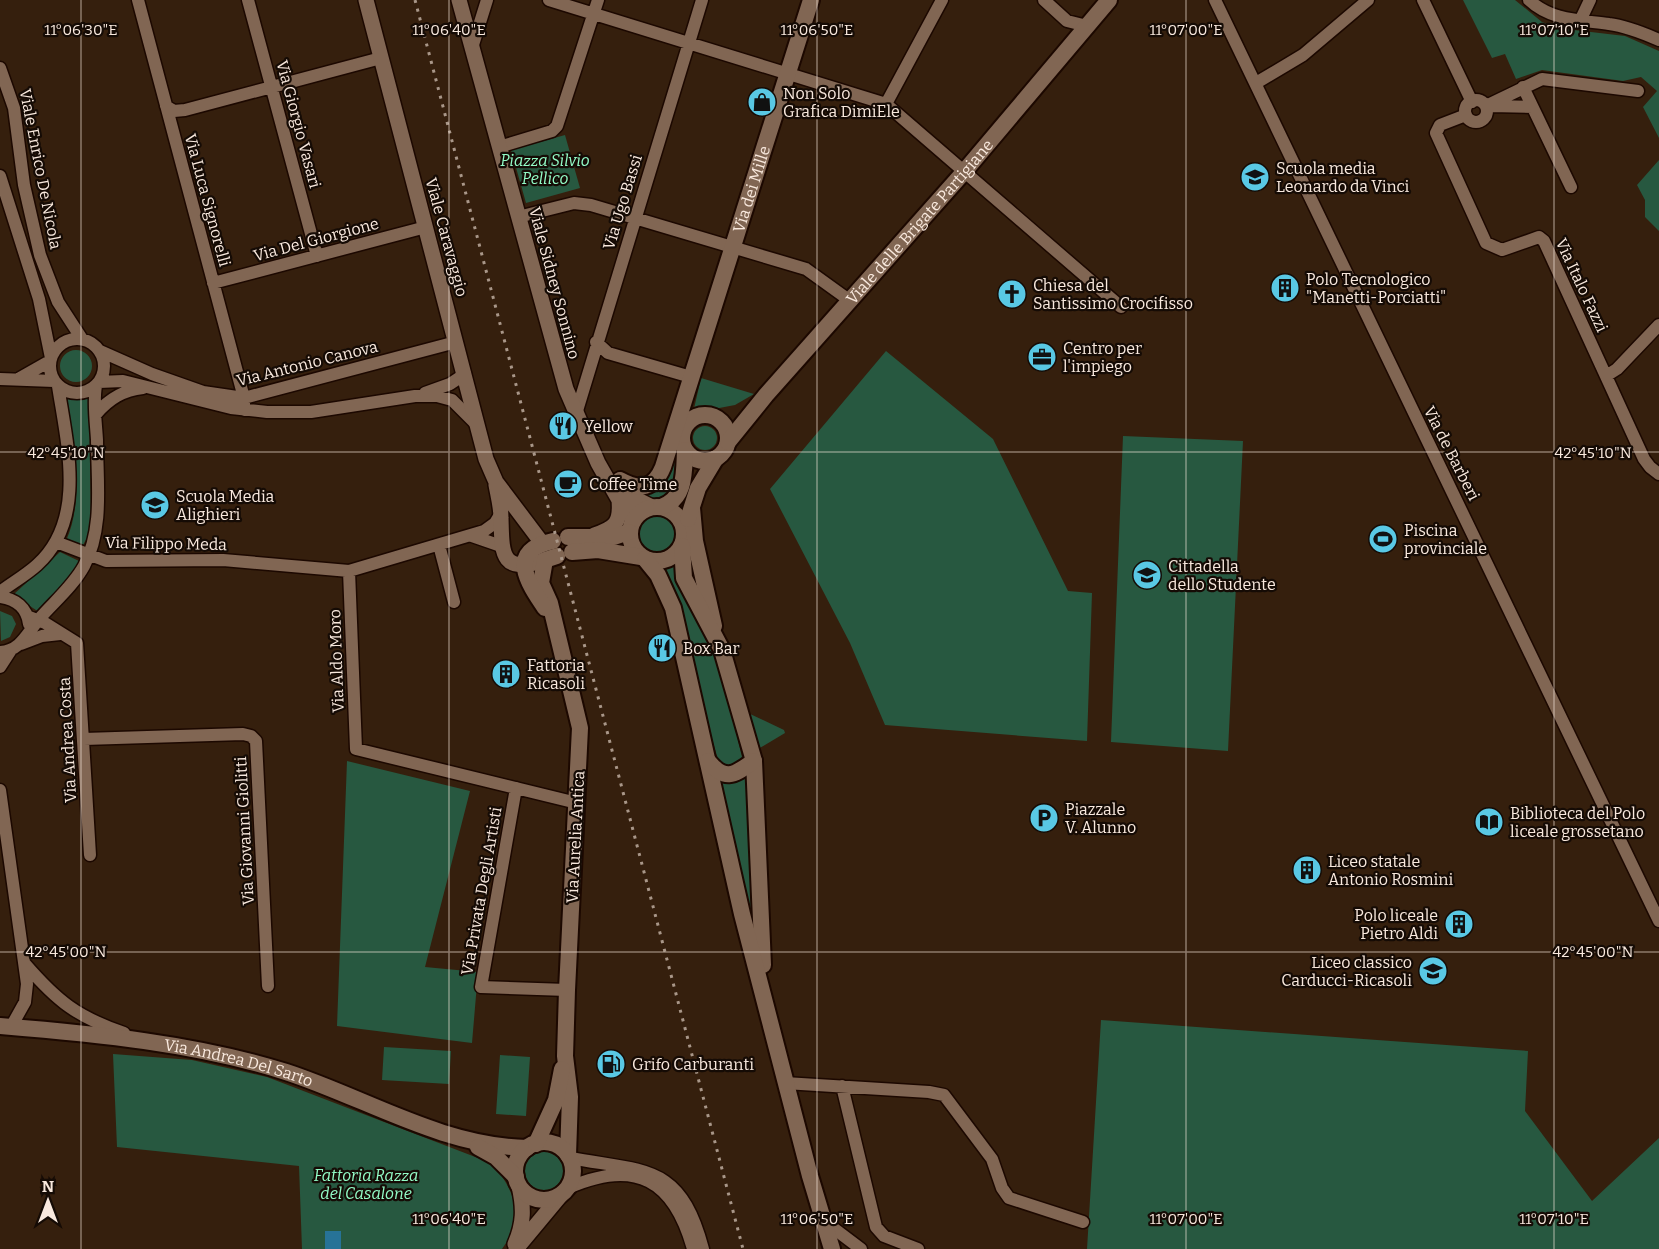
<svg xmlns="http://www.w3.org/2000/svg" width="1659" height="1249" viewBox="0 0 1659 1249" font-family="Bitter,serif">
  <style>
    .green { fill: #275840 }
    .water { fill: #277397 }
    .lines { fill: none; stroke-linecap: round; stroke-linejoin: round }
    .minor-casing { stroke: #1c0800; stroke-width: 15 }
    .tertiary-casing { stroke: #1c0800; stroke-width: 18 }
    .secondary-casing { stroke: #1c0800; stroke-width: 20 }
    .minor { stroke: #816653; stroke-width: 12 }
    .tertiary { stroke: #816653; stroke-width: 15 }
    .secondary { stroke: #816653; stroke-width: 16 }
    .rail { stroke: #a99789; stroke-width: 3; stroke-dasharray: 3 6; stroke-linecap: butt }
    .ticks { fill: none; stroke: #f9e9de; stroke-width: 1.5; stroke-opacity: 0.45 }
    .labels { text-anchor: middle; stroke-width: 4.5; stroke-linejoin: round; paint-order: stroke }
    .poi-label { font-size: 16px; fill: #f9e9de; stroke: #150b05; text-anchor: start }
    .street-label { font-size: 16px; fill: #f9e9de; stroke: #150b05 }
    .park-label { font-size: 16px; font-style: italic; fill: #93fcc7; stroke: #150b05 }
    .ticks-label { font-size: 15px; text-anchor: middle; fill: #f9e9de; stroke: #150b05; stroke-width: 4.5; stroke-linejoin: round; paint-order: stroke }
  </style>
  <rect width="100%" height="100%" fill="#351f0d"/>
  <!-- green -->
  <path class="green" d="M1463 0H1515L1542 22 1557 28 1625 36 1659 51V138L1643 107 1657 91 1641 77 1623 81 1542 70 1516 79 1505 54 1492 58Z
    M565 135 580 188 526 203 511 150Z
    M1659 160V231L1645 217V200L1637 185Z
    M60 366a16 16 0 1 1 32 0a16 16 0 1 1-32 0Z
    M886 351 993 439 1068 591 1092 593 1087 741 885 725 850 643 770 489Z
    M701 378 754 394 735 405 693 413Z
    M89 396 91 519 90 532 82 547 66 541C86 495 72 445 64 397Z
    M693 438a12 12 0 1 1 24 0a12 12 0 1 1-24 0Z
    M1123 436 1243 441 1228 751 1111 742Z
    M673 449 679 450 673 493 654 502 638 494Z
    M639 534a18 18 0 1 1 36 0a18 18 0 1 1-36 0Z
    M60 552 79 561 68 582 39 612 13 595Z
    M677 563 683 586 722 673 742 757 733 770 719 763 663 570Z
    M0 611 12 616 16 624 10 637 1 641Z
    M748 713 784 730 785 733 758 749Z
    M347 761 470 791 425 967 478 972 472 1043 337 1026Z
    M749 773 756 939 716 779 734 782Z
    M1101 1020 1528 1051 1525 1111 1592 1201 1659 1138V1249H1087Z
    M384 1047 451 1051 449 1084 382 1080Z
    M113 1054 192 1060 267 1077 491 1163C515 1188 525 1219 502 1249H302L299 1166 117 1147Z
    M500 1055 530 1057 526 1116 496 1114Z
    M525 1171a19 19 0 1 1 38 0a19 19 0 1 1-38 0Z"/>
  <!-- water -->
  <path class="water" d="M325 1231H341V1249H325Z"/>
  <g class="lines">
    <!-- minor casing -->
    <g class="minor-casing">
      <path id="minor" d="M138 0 244 398V410
        M248 0 317 256
        M549 0 886 104 1121 307
        M1044 0 1067 21 1087 26
        M1215 0 1659 921
        M1423 0 1472 102
        M1529 0C1551 21 1581 20 1609 24 1626 26 1643 33 1659 40
        M1580 21 1590 0
        M472 48 487 0
        M0 68 14 108 24 185 40 255 58 302 82 339
        M1256 83 1303 55 1368 0
        M1523 87 1571 187
        M1465 111a11 11 0 1 1 22 0a11 11 0 1 1-22 0Z
        M886 104 942 0
        M166 106 174 111 185 110 381 58
        M1486 106 1542 79 1638 91
        M1490 106 1532 107
        M1466 115 1440 125 1436 133 1486 243 1502 250 1539 237 1544 241 1644 459 1650 467 1659 474
        M499 147 552 131 557 126 598 0
        M0 176 39 299 51 358
        M518 217 574 203 591 205 806 269 849 300
        M213 283 426 227
        M50 366a27 27 0 1 1 54 0a27 27 0 1 1-54 0Z
        M596 342 608 353 691 377
        M100 351 152 374 203 392 244 398 456 342
        M1606 376 1617 369 1659 325
        M20 378 50 361
        M0 379 54 381
        M99 382 123 381 231 408 267 412H311L415 396H437L452 400 475 423
        M425 393 450 384 465 374
        M96 414C109 399 123 390 143 388
        M576 414 702 0
        M472 536 501 546
        M56 542 106 561 223 560 349 571 484 531 495 523 501 513
        M439 545 454 602
        M349 571 356 749 577 803
        M0 592C12 583 26 575 37 565 87 520 67 444 58 386
        M0 597C16 599 27 608 29 624
        M27 616 45 623 77 643 90 855
        M21 644 42 636 60 634
        M0 652C21 651 27 633 40 618 55 601 73 586 84 566 104 528 97 482 97 440 96 423 93 402 96 386
        M0 667 11 650
        M84 739 243 734 251 736 256 741 268 986
        M516 788 481 987 567 990
        M0 790 27 984 25 1002 11 1027
        M25 964C57 1001 77 1017 124 1033
        M785 1083 929 1092 944 1095 992 1159 1002 1188 1009 1198 1083 1222
        M842 1086 876 1227 884 1236 918 1249
        M570 1158C646 1172 680 1163 703 1249
        M568 1188C636 1158 674 1180 693 1249
        M824 1221 861 1249"/>
    </g>
    <!-- tertiary casing -->
    <g class="tertiary-casing">
      <path id="tertiary" d="M366 0 486 459 496 482 542 543
        M459 0 566 389 598 463 619 500 629 510 633 520
        M620 480 638 500 652 507
        M496 485C498 496 501 507 501 518 502 553 500 575 545 560
        M594 535C615 528 621 523 619 500
        M515 1244C524 1223 524 1208 519 1186
        M516 1249 561 1195"/>
    </g>
    <!-- secondary casing -->
    <g class="secondary-casing">
      <g id="secondary">
        <circle cx="705" cy="438" r="23"/>
        <path id="s1" d="M728 442 766 395 963 173 1109 0"/>
        <path id="s2" d="M620 480C640 491 654 489 663 467L811 0"/>
        <circle cx="657" cy="534" r="27"/>
        <path d="M661 507C686 499 684 472 685 450"/>
        <path d="M692 508 695 541 714 626"/>
        <path d="M688 519 698 488 716 458"/>
        <path d="M568 537H614L629 532"/>
        <path d="M682 546 684 578 722 650 754 761 763 965"/>
        <path d="M572 552 598 550 641 557"/>
        <path d="M557 556 545 560 541 583 550 603 580 728 567 990 565 1056 570 1097 568 1155"/>
        <path d="M645 559 658 575 673 608 742 914 810 1176 832 1249"/>
        <path d="M545 608C528 583 506 551 553 541"/>
        <path d="M708 761C726 783 735 774 754 761"/>
        <path id="s3" d="M0 1026C96 1034 194 1043 286 1072 366 1098 441 1146 527 1148"/>
        <circle cx="544" cy="1171" r="29"/>
        <path d="M536 1144 556 1100 562 1069"/>
        <path d="M478 1147 496 1157 516 1177"/>
      </g>
    </g>
    <!-- minor -->
    <use href="#minor" class="minor"/>
    <!-- tertiary -->
    <use href="#tertiary" class="tertiary"/>
    <!-- secondary -->
    <use href="#secondary" class="secondary"/>
    <!-- rail -->
    <path class="rail" d="M415 0 743 1249"/>
  </g>
  <!-- ticks -->
  <path class="ticks" d="M81 0V1249M449 0V1249M817 0V1249M1186 0V1249M1554 0V1249M0 452H1659M0 952H1659"/>
  <!-- icons -->
  <defs>
    <g id="shop-disc" transform="scale(1.5)"><circle r="9.5" fill="#59c8e4" stroke="#150b05"/><path d="M-5-2.5h2.3a2.7 3.5 0 0 1 5.4 0H5L5.5 6h-11ZM-1.5-2.5h3a1.5 2.3 0 0 0-3 0Z" fill="#111"/></g>
    <g id="school-disc" transform="scale(1.5)"><circle r="9.5" fill="#59c8e4" stroke="#150b05"/><path d="M0-5L7-2L0 1L-7-2ZM-4 1L0 2.5L4 1V4Q0 6-4 4Z" fill="#111"/></g>
    <g id="building-disc" transform="scale(1.5)"><circle r="9.5" fill="#59c8e4" stroke="#150b05"/><path d="M-4-6H4V6H1V3H-1V6H-4ZM-2.5-4.3h1.7v1.8h-1.7ZM.8-4.3h1.7v1.8H.8ZM-2.5-1h1.7V.8h-1.7ZM.8-1h1.7V.8H.8Z" fill="#111"/></g>
    <g id="church-disc" transform="scale(1.5)"><circle r="9.5" fill="#59c8e4" stroke="#150b05"/><path d="M-1.2-6h2.4v3.5h3.3v2.4h-3.3V6h-2.4V-.1h-3.3v-2.4h3.3Z" fill="#111"/></g>
    <g id="office-disc" transform="scale(1.5)"><circle r="9.5" fill="#59c8e4" stroke="#150b05"/><path d="M-6-3h4V-5.5h4V-3h4V5H-6ZM-1-4.5V-3h2v-1.5ZM-6 0V1H6V0Z" fill="#111"/></g>
    <g id="restaurant-disc" transform="scale(1.5)"><circle r="9.5" fill="#59c8e4" stroke="#150b05"/><path d="M-5-6h1v4h1v-4h1v4h1v-4h1v5L-1.5 .5V6h-2V.5L-5-1ZM5-6V6H3V1.5H1.5Q1.5-4 5-6Z" fill="#111"/></g>
    <g id="cafe-disc" transform="scale(1.5)"><circle r="9.5" fill="#59c8e4" stroke="#150b05"/><path d="M-5.5-4.5H6V0H3Q3 3.5 0 3.5H-2.5Q-5.5 3.5-5.5 0ZM3-3.2v2h1.7v-2ZM-6 4.5H4V6H-6Z" fill="#111"/></g>
    <g id="stadium-disc" transform="scale(1.5)"><circle r="9.5" fill="#59c8e4" stroke="#150b05"/><path d="M0-5a6.5 5 0 1 0 0 10a6.5 5 0 1 0 0-10ZM-3.5-1.8h7v3.6h-7Z" fill="#111"/></g>
    <g id="parking-disc" transform="scale(1.5)"><circle r="9.5" fill="#59c8e4" stroke="#150b05"/><path d="M-3.5-5.5H1a3.5 3.5 0 0 1 0 7H-1V5.5H-3.5ZM-1-3.4V-.6H.8a1.4 1.4 0 0 0 0-2.8Z" fill="#111"/></g>
    <g id="library-disc" transform="scale(1.5)"><circle r="9.5" fill="#59c8e4" stroke="#150b05"/><path d="M-6-4Q-3-5.5-.7-3.5V5Q-3 3-6 4ZM6-4Q3-5.5 .7-3.5V5Q3 3 6 4Z" fill="#111"/></g>
    <g id="fuel-disc" transform="scale(1.5)"><circle r="9.5" fill="#59c8e4" stroke="#150b05"/><path d="M-5.5-6h7V0h2V4h1.3V-2.5L3-4.5l.8-.8L6-3V5H2.5V1h-1V6h-7ZM-4.2-4.7v3.2H.2V-4.7Z" fill="#111"/></g>
  </defs>
  <g fill-rule="evenodd">
    <use href="#shop-disc" x="762" y="102"/>
    <use href="#school-disc" x="1255" y="177"/>
    <use href="#building-disc" x="1285" y="288"/>
    <use href="#church-disc" x="1012" y="294"/>
    <use href="#office-disc" x="1042" y="357"/>
    <use href="#restaurant-disc" x="563" y="426"/>
    <use href="#cafe-disc" x="568" y="484"/>
    <use href="#school-disc" x="155" y="505"/>
    <use href="#stadium-disc" x="1383" y="539"/>
    <use href="#school-disc" x="1147" y="575"/>
    <use href="#restaurant-disc" x="662" y="648"/>
    <use href="#building-disc" x="506" y="674"/>
    <use href="#parking-disc" x="1044" y="818"/>
    <use href="#library-disc" x="1489" y="822"/>
    <use href="#building-disc" x="1307" y="870"/>
    <use href="#building-disc" x="1459" y="924"/>
    <use href="#school-disc" x="1433" y="971"/>
    <use href="#fuel-disc" x="611" y="1064"/>
  </g>
  <g class="labels">
    <!-- poi labels -->
    <g class="poi-label">
      <text x="783" y="99">Non Solo<tspan x="783" dy="18">Grafica DimiEle</tspan></text>
      <text x="1276" y="174">Scuola media<tspan x="1276" dy="18">Leonardo da Vinci</tspan></text>
      <text x="1306" y="285">Polo Tecnologico<tspan x="1306" dy="18">"Manetti-Porciatti"</tspan></text>
      <text x="1033" y="291">Chiesa del<tspan x="1033" dy="18">Santissimo Crocifisso</tspan></text>
      <text x="1063" y="354">Centro per<tspan x="1063" dy="18">l'impiego</tspan></text>
      <text x="584" y="432">Yellow</text>
      <text x="589" y="490">Coffee Time</text>
      <text x="176" y="502">Scuola Media<tspan x="176" dy="18">Alighieri</tspan></text>
      <text x="1404" y="536">Piscina<tspan x="1404" dy="18">provinciale</tspan></text>
      <text x="1168" y="572">Cittadella<tspan x="1168" dy="18">dello Studente</tspan></text>
      <text x="683" y="654">Box Bar</text>
      <text x="527" y="671">Fattoria<tspan x="527" dy="18">Ricasoli</tspan></text>
      <text x="1065" y="815">Piazzale<tspan x="1065" dy="18">V. Alunno</tspan></text>
      <text x="1510" y="819">Biblioteca del Polo<tspan x="1510" dy="18">liceale grossetano</tspan></text>
      <text x="1328" y="867">Liceo statale<tspan x="1328" dy="18">Antonio Rosmini</tspan></text>
      <text x="1438" y="921" text-anchor="end">Polo liceale<tspan x="1438" dy="18">Pietro Aldi</tspan></text>
      <text x="1412" y="968" text-anchor="end">Liceo classico<tspan x="1412" dy="18">Carducci-Ricasoli</tspan></text>
      <text x="632" y="1070">Grifo Carburanti</text>
    </g>
    <!-- street labels -->
    <g class="street-label">
      <text transform="translate(299 124) rotate(75)" y="6">Via Giorgio Vasari</text>
      <text transform="translate(41 169) rotate(79)" y="6">Viale Enrico De Nicola</text>
      <text dy="6" stroke="none"><textPath href="#s2" startOffset="345">Via dei Mille</textPath></text>
      <text transform="translate(208 200) rotate(75)" y="6">Via Luca Signorelli</text>
      <text transform="translate(622 202) rotate(-73)" y="6">Via Ugo Bassi</text>
      <text dy="6" stroke="none"><textPath href="#s1" startOffset="292">Viale delle Brigate Partigiane</textPath></text>
      <text transform="translate(447 237) rotate(75)" y="6">Viale Caravaggio</text>
      <text transform="translate(316 239) rotate(-15)" y="6">Via Del Giorgione</text>
      <text transform="translate(555 283) rotate(75)" y="6">Viale Sidney Sonnino</text>
      <text transform="translate(1582 285) rotate(65)" y="6">Via Italo Fazzi</text>
      <text transform="translate(307 363) rotate(-14)" y="6">Via Antonio Canova</text>
      <text transform="translate(1452 453) rotate(63)" y="6">Via de Barberi</text>
      <text transform="translate(166 543) rotate(1)" y="6">Via Filippo Meda</text>
      <text transform="translate(336 661) rotate(-92)" y="6">Via Aldo Moro</text>
      <text transform="translate(67 740) rotate(-93)" y="6">Via Andrea Costa</text>
      <text transform="translate(244 831) rotate(-93)" y="6">Via Giovanni Giolitti</text>
      <text transform="translate(575 837) rotate(-87)" y="6">Via Aurelia Antica</text>
      <text transform="translate(481 891) rotate(-80)" y="6">Via Privata Degli Artisti</text>
      <text dy="6" stroke="none"><textPath href="#s3" startOffset="242">Via Andrea Del Sarto</textPath></text>
    </g>
    <!-- park labels -->
    <g class="park-label">
      <text x="545" y="166">Piazza Silvio<tspan x="545" dy="18">Pellico</tspan></text>
      <text x="366" y="1181">Fattoria Razza<tspan x="366" dy="18">del Casalone</tspan></text>
    </g>
  </g>
  <g class="ticks-label">
    <text x="81" y="35">11°06'30"E</text>
    <text x="449" y="35">11°06'40"E</text>
    <text x="817" y="35">11°06'50"E</text>
    <text x="1186" y="35">11°07'00"E</text>
    <text x="1554" y="35">11°07'10"E</text>
    <text x="66" y="458">42°45'10"N</text>
    <text x="1593" y="458">42°45'10"N</text>
    <text x="66" y="957">42°45'00"N</text>
    <text x="1593" y="957">42°45'00"N</text>
    <text x="449" y="1224">11°06'40"E</text>
    <text x="817" y="1224">11°06'50"E</text>
    <text x="1186" y="1224">11°07'00"E</text>
    <text x="1554" y="1224">11°07'10"E</text>
  </g>
  <!-- north arrow -->
  <g transform="translate(48 1201)" stroke="#150b05" stroke-width="4.5" paint-order="stroke">
  <path d="M0-4.5L10 22L0 15L-10 22Z" fill="#f9e9de"/>
  <text y="-9" font-size="16" font-weight="bold" text-anchor="middle" fill="#f9e9de">N</text>
  </g>
</svg>
